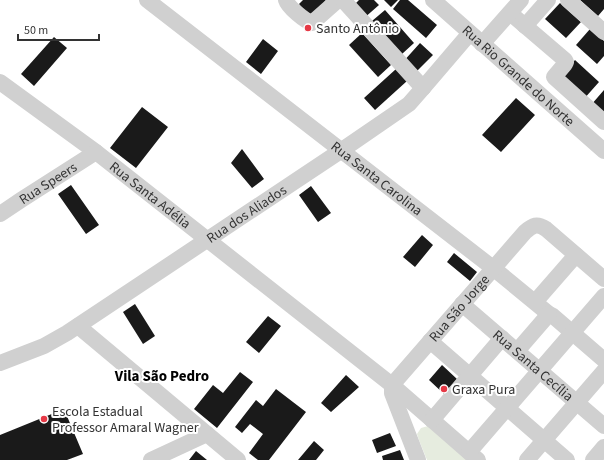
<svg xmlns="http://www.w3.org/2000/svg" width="604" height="460" viewBox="0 0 604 460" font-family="'Source Sans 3',sans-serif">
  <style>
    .green { fill: #e6ecdf }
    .building { fill: #1a1a1a }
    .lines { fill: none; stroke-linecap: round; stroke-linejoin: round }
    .minor { stroke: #d0d0d0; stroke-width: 16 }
    .poi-dot { fill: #e63946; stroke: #fff; stroke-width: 1.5 }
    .labels { text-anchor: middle; stroke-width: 4; stroke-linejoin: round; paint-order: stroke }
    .poi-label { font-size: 14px; fill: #333; stroke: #fff; text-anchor: start }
    .street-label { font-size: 14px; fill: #333; stroke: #fff }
    .neighbourhood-label { font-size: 15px; font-weight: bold; fill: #000; stroke: #fff }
  </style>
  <rect width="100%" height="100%" fill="#fff"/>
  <!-- green -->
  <path class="green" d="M428 426 469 460H427L419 440 417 434 421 428Z"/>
  <!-- building -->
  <path class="building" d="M303 0H326L311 18 299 4Z
    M359 0H374L379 5 363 19 352 7Z
    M384 0H398L391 7Z
    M400 0H408L437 25 426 38 393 9Z
    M580 0H604V9L598 16Z
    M560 3 581 22 566 38 545 19Z
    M385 10 414 43 402 54 372 21Z
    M590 29 604 41V56L597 64 576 45Z
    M362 33 391 65 378 77 349 45Z
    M54 37 67 48 34 86 21 74Z
    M263 39 278 51 261 74 246 62Z
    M420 43 433 55 414 74 402 63Z
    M575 60 599 82 583 100 559 78Z
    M396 69 407 81 375 110 364 98Z
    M604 90V117L591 105Z
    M516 98 535 115 501 152 482 135Z
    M142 107 168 127 136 168 110 148Z
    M242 149 264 179 252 188 231 163Z
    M71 185 99 225 86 234 58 194Z
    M311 186 331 213 318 222 299 195Z
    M422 235 433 245 415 267 403 257Z
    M454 253 477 272 470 281 447 262Z
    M135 304 155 336 143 344 123 312Z
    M268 316 281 326 259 353 246 342Z
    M442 365 457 379 444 394 429 380Z
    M240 372 253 382 217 428 194 409 213 385 223 393Z
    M346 375 359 387 331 412 321 403Z
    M276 389 306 412 269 460H258L249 453 263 434 250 424 242 433 235 427 256 400 263 406Z
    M64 409 83 454 67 460H0V435Z
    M390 433 396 446 377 453 372 440Z
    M314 441 324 450 316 460H298Z
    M400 450 404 460H383L382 456Z
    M196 451 207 460H189Z"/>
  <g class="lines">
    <!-- minor -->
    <g class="minor">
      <path id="s1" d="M147 0 493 268 549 314 553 316 604 360"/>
      <path d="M286 0C288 7 305 21 312 23L338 0"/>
      <path d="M343 0 423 88"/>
      <path id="s2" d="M433 0 604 151"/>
      <path d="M568 0 604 32"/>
      <path d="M510 13 565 60 566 62 565 64 554 77 604 122"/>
      <path d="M525 26 548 0"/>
      <path d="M482 44 521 0"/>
      <path id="s3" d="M0 82 96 152 392 385 478 460"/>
      <path id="s4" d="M0 214 21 200 96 152"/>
      <path d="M535 302 576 255"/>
      <path id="s5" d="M462 304 604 426"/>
      <path d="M78 326 238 460"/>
      <path d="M430 341 567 460"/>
      <path d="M517 351 549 314"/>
      <path id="s6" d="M0 363 44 346 67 333 342 150 409 104 423 88 470 33"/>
      <path id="s7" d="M392 385 525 232C533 225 537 223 546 229L604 279"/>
      <path d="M392 385V393L418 460"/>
      <path d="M432 420 502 338"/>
      <path d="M469 452 604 296"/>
      <path d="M151 460 207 434"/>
      <path d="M527 460 604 371"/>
      <path d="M593 460 604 447"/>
    </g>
  </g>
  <!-- markers -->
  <g class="poi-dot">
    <circle cx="308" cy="28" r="4"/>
    <circle cx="444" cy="389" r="4"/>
    <circle cx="44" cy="419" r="4"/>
  </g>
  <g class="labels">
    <!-- poi labels -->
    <g class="poi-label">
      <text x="316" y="33">Santo Antônio</text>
      <text x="452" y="394">Graxa Pura</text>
      <text x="52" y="416">Escola Estadual<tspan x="52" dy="16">Professor Amaral Wagner</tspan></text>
    </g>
    <!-- street labels -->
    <g class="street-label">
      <text dy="5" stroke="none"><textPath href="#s2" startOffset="114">Rua Rio Grande do Norte</textPath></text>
      <text dy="5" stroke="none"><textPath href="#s1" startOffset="291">Rua Santa Carolina</textPath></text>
      <text dy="5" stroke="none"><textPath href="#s4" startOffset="57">Rua Speers</textPath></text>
      <text dy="5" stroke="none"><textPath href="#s3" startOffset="188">Rua Santa Adélia</textPath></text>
      <text dy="5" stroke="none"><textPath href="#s6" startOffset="289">Rua dos Aliados</textPath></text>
      <text dy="5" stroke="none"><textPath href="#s7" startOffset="102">Rua São Jorge</textPath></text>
      <text dy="5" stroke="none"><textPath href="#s5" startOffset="94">Rua Santa Cecília</textPath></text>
    </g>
    <!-- neighbourhood labels -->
    <g class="neighbourhood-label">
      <text x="162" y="381">Vila São Pedro</text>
    </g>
  </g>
  <!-- scale -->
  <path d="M18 34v6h81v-6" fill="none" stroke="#333333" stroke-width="2"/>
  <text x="24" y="34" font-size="12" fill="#333333" stroke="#ffffff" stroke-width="3" paint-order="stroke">50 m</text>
</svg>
